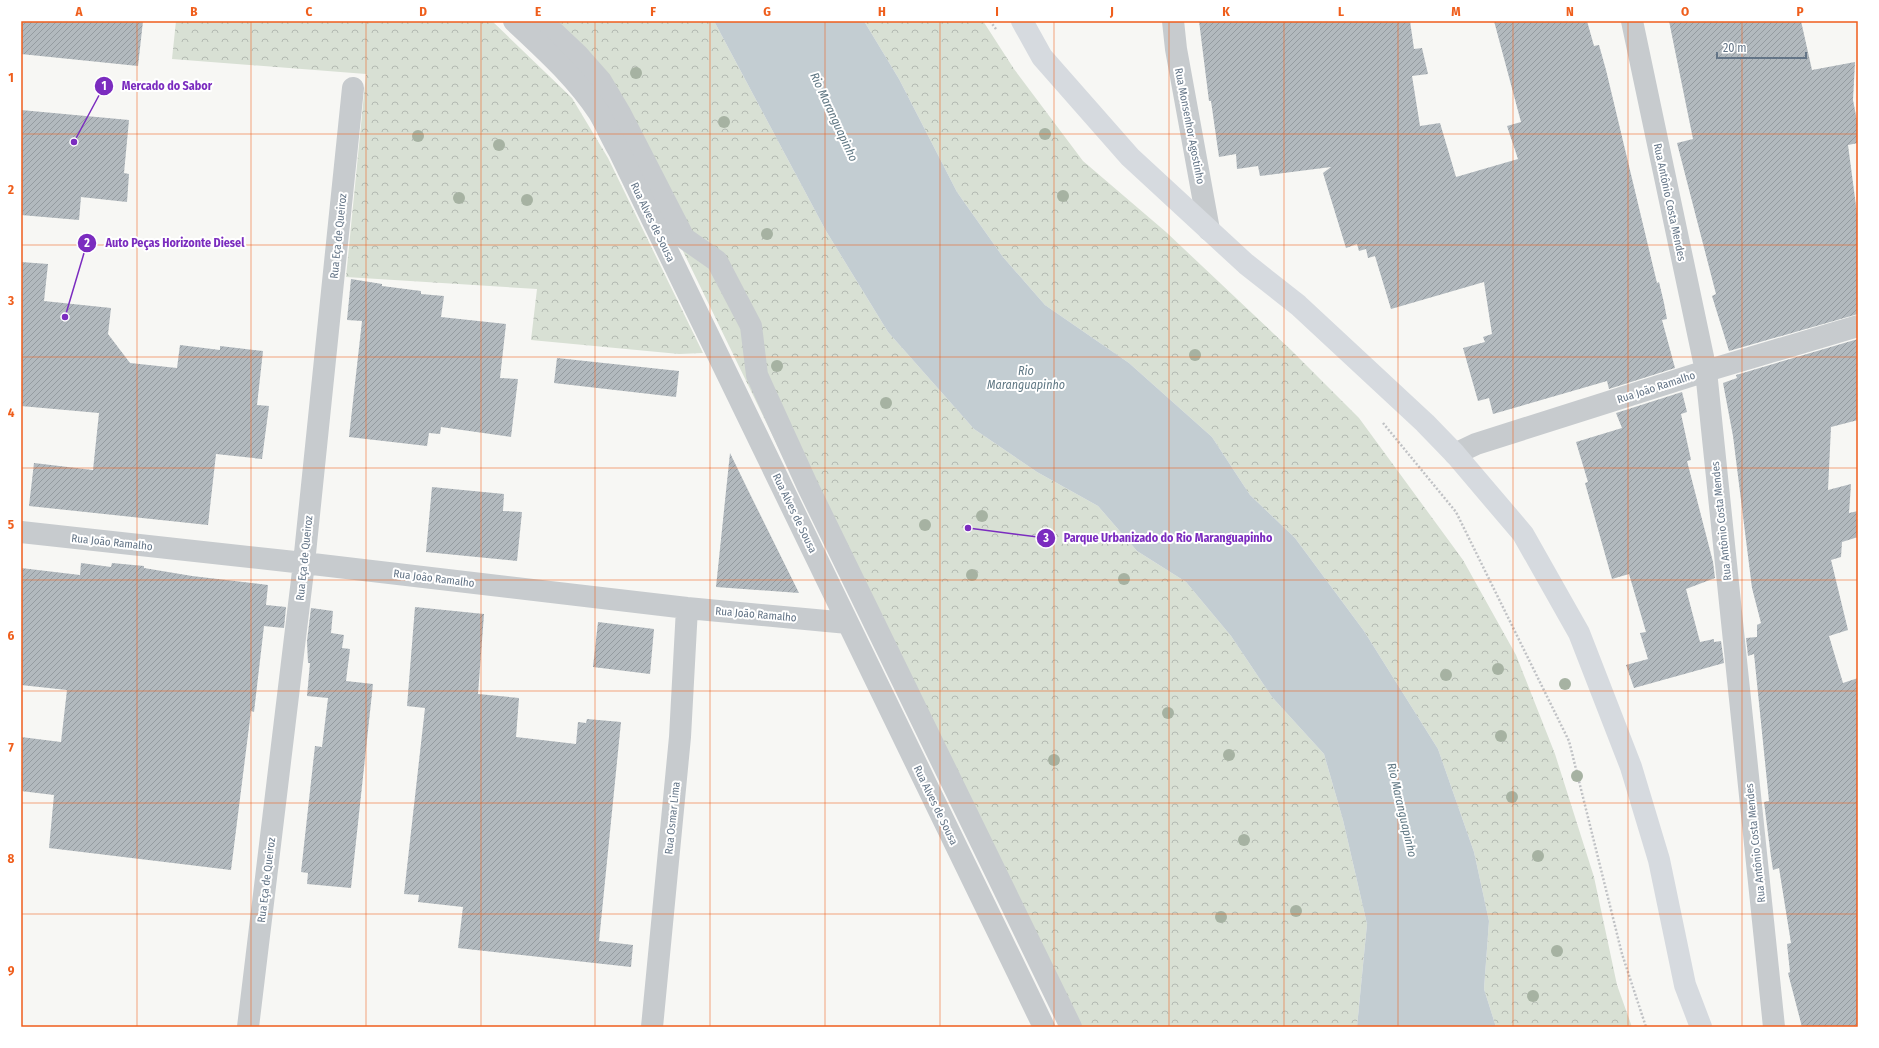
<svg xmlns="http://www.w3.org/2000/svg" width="1879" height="1048" viewBox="0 0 1879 1048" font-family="'Fira Sans Condensed',sans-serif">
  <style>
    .forest { fill: url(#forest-crowns) }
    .water { fill: #c3cdd2 }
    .building { fill: url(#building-hatch) }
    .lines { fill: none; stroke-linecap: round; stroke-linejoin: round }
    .path { stroke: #c0c2c5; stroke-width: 2.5; stroke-dasharray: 2 2; stroke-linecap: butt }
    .pedestrian { stroke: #c7cbce; stroke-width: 22 }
    .minor { stroke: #c7cbce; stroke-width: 22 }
    .secondary { stroke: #d6dadf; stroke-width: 22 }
    .tree { fill: #a6b2a2 }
    .grid { fill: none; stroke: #ef5e1c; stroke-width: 1; stroke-opacity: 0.55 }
    .labels { text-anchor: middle; stroke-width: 4; stroke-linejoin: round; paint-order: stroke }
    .street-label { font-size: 11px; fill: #647587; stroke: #fff }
    .water-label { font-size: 12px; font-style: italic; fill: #5f7783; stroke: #fff }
    .leader { fill: none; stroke: #7b2cbf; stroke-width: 1.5 }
    .callout-dot { fill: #7b2cbf; stroke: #fff; stroke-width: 1.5 }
    .mark-label { font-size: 12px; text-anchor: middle; font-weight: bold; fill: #fff }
    .callout-label { font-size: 12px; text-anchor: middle; font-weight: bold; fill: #7b2cbf; stroke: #fff; stroke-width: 4; stroke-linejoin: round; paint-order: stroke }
    .neatline { fill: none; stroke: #ef5e1c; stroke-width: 1.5 }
    .grid-label { font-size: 13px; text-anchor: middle; font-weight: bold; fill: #ef5e1c }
  </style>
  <defs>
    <pattern id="forest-crowns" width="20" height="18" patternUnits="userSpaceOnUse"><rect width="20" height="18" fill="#d8e0d4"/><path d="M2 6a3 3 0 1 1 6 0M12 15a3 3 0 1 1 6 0" fill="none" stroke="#b3bab2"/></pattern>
    <pattern id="building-hatch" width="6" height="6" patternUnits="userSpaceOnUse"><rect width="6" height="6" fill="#b2b9be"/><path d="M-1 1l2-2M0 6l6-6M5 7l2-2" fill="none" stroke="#949ba0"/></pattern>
  </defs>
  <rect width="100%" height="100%" fill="#f7f7f4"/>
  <!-- forest -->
  <path class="forest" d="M176 21H492L572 98 608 158 703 353 679 354 531 340 537 289 346 277 366 74 172 59Z
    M532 21H714L826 231 888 332 974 429 1037 472 1098 506 1137 551 1186 582 1231 636 1272 697 1324 754 1343 820 1367 924 1357 1027H1060L630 142Z
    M864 21H983L1014 69 1083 161 1166 232 1291 350 1359 418 1463 560 1516 655 1555 754 1594 877 1617 985 1632 1027H1496L1484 989 1489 921 1474 852 1438 749 1364 631 1295 538 1250 495 1212 437 1129 363 1045 305 1003 257 957 192 899 79Z"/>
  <!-- water -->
  <path class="water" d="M714 21H864L899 79 957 192 1003 257 1045 305 1129 363 1212 437 1250 495 1295 538 1364 631 1438 749 1474 852 1489 921 1484 989 1496 1027H1357L1367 924 1343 820 1324 754 1272 697 1231 636 1186 582 1137 551 1098 506 1037 472 974 429 888 332 826 231Z"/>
  <!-- building -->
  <path class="building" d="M21 21H143L138 66 21 54Z
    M1199 21H1410L1414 49 1422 48 1428 74 1412 76 1420 126 1440 123 1456 177 1518 159 1507 126 1521 122 1494 21H1587L1594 46 1599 45 1606 70 1657 283 1659 282 1664 303 1667 319 1662 320 1675 368 1609 389 1607 381 1493 414 1489 398 1478 401 1463 348 1485 342 1483 337 1492 334 1484 282 1391 309 1375 256 1368 258 1366 249 1359 251 1357 244 1346 248 1323 173 1331 167 1260 176 1258 166 1237 169 1236 154 1219 157 1211 101H1209Z
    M1669 21H1801L1812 70 1855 62 1853 100 1858 126V143L1848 145 1858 221V314L1729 351 1712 296 1716 294 1677 143 1693 139Z
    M21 110 129 120 124 173 129 174 127 202 81 197 79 220 21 215Z
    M21 262 48 264 44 301 111 308 108 334 130 363 177 368 180 345 220 350V346L263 351 257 405 269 406 262 459 216 454 208 525 29 506 34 463 93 470 99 413 21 406Z
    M351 279 382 284V286L421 291V294L444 296 441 317 506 324 500 378 518 379 511 437 441 427 440 434 429 433 427 446 349 437 362 321 347 320Z
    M1858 339V420L1831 427 1828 490 1851 484 1849 513 1858 511V537L1842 542 1841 557 1831 560 1848 630 1829 636 1843 683 1858 678V1027H1802L1788 973 1790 972 1787 944 1791 943 1779 868 1773 870 1771 857 1764 802 1769 801 1754 654 1748 656 1746 638 1757 637V625L1761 623 1752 588 1733 436 1723 383 1737 378 1736 375Z
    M557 358 679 371 676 397 554 383Z
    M1682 392 1687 412 1681 414 1691 460 1687 461 1713 562 1715 578 1686 589 1700 642 1714 639V642L1721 641 1724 663 1634 688 1626 665 1648 659 1640 633 1646 632 1629 574 1612 579 1585 483 1588 482 1576 442 1622 428 1616 413Z
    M730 453 747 488 799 593 716 587Z
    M432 487 504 494 503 511 522 512 517 561 426 552Z
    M81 563 111 567 112 563 144 566V568L192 576 268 585 266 605 286 607 284 628 264 626 254 712 251 711 231 870 49 848 54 795 21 791V737L61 742 67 690 21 685V568L80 575Z
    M415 607 484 614 478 694 519 698 516 737 576 744 578 722 586 723 587 719 621 722 599 941 633 945 631 967 458 948 463 907 418 902 419 895 404 894 425 708 407 706Z
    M311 608 333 611 331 633 344 635 342 648 350 649 346 681 373 684 351 888 307 884 308 873 301 872 315 746 322 747 328 698 307 696 310 663H308L307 641Z
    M598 622 654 629 650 674 593 667Z"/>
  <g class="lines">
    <!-- path -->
    <path class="path" d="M990 21 996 29
      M1383 423 1456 512 1569 741 1622 954 1646 1027"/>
    <!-- pedestrian -->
    <path class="pedestrian" d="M542 21 578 55 601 81 620 113 684 238 717 261 751 326 757 375 808 487 1071 1027"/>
    <!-- minor -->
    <path class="minor" d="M514 21C545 50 576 78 599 113 606 125 612 139 619 151L1044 1027
      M1173 21 1176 49 1209 230
      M1632 21 1706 371 1774 1027
      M1455 454 1476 444 1706 371 1858 326
      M21 532 304 563 687 608 848 623
      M248 1027 304 563 353 88
      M652 1027 680 737 687 608"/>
    <!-- secondary -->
    <path class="secondary" d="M1022 21 1042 57 1130 157 1246 264 1298 305 1425 423 1455 454 1523 534 1579 633 1631 767 1659 860 1685 985 1701 1027"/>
  </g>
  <!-- trees -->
  <g class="tree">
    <circle cx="636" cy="73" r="6"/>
    <circle cx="724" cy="122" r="6"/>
    <circle cx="1045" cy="134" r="6"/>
    <circle cx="418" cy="136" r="6"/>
    <circle cx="499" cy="145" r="6"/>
    <circle cx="1063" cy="196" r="6"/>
    <circle cx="459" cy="198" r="6"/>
    <circle cx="527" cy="200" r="6"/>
    <circle cx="767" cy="234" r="6"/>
    <circle cx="1195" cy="355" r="6"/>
    <circle cx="777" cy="366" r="6"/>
    <circle cx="886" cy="403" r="6"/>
    <circle cx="982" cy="516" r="6"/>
    <circle cx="925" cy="525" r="6"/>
    <circle cx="972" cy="575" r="6"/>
    <circle cx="1124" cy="579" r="6"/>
    <circle cx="1498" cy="669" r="6"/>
    <circle cx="1446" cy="675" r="6"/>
    <circle cx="1565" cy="684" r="6"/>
    <circle cx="1168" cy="713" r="6"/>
    <circle cx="1501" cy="736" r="6"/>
    <circle cx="1229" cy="755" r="6"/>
    <circle cx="1054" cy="760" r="6"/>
    <circle cx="1577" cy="776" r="6"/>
    <circle cx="1512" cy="797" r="6"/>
    <circle cx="1244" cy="840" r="6"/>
    <circle cx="1538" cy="856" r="6"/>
    <circle cx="1296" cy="911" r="6"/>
    <circle cx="1221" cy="917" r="6"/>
    <circle cx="1557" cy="951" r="6"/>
    <circle cx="1533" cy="996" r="6"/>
  </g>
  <!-- grid -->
  <path class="grid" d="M137 21V1027M251 21V1027M366 21V1027M481 21V1027M595 21V1027M710 21V1027M825 21V1027M940 21V1027M1054 21V1027M1169 21V1027M1284 21V1027M1398 21V1027M1513 21V1027M1628 21V1027M1742 21V1027M21 134H1858M21 245H1858M21 357H1858M21 468H1858M21 580H1858M21 691H1858M21 803H1858M21 914H1858"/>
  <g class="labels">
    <!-- street labels -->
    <g class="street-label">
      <text transform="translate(1190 126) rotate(79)" y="4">Rua Monsenhor Agostinho</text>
      <text transform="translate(1670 202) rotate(78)" y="4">Rua Antônio Costa Mendes</text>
      <text transform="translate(653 222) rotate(64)" y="4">Rua Alves de Sousa</text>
      <text transform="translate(338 236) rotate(-84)" y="4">Rua Eça de Queiroz</text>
      <text transform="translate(1656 387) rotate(-18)" y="4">Rua João Ramalho</text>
      <text transform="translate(795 513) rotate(64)" y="4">Rua Alves de Sousa</text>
      <text transform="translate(1721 521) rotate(-96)" y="4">Rua Antônio Costa Mendes</text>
      <text transform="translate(112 542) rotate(6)" y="4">Rua João Ramalho</text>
      <text transform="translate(304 558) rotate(-84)" y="4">Rua Eça de Queiroz</text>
      <text transform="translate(434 578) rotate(7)" y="4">Rua João Ramalho</text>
      <text transform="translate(756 614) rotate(5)" y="4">Rua João Ramalho</text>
      <text transform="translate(936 805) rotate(64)" y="4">Rua Alves de Sousa</text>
      <text transform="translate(672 818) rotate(-84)" y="4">Rua Osmar Lima</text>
      <text transform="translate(1755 843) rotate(-96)" y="4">Rua Antônio Costa Mendes</text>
      <text transform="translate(266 880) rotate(-83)" y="4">Rua Eça de Queiroz</text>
    </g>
    <!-- water labels -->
    <g class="water-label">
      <text transform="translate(834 117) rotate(65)" y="4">Rio Maranguapinho</text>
      <text x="1026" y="375">Rio<tspan x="1026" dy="14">Maranguapinho</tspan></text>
      <text transform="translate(1402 810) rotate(77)" y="4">Rio Maranguapinho</text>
    </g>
  </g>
  <!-- callouts -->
  <path class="leader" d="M74 142L104 86M65 317L87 243M968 528L1046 538"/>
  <g class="callout-dot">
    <circle cx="74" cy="142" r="4"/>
    <circle cx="65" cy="317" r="4"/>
    <circle cx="968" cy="528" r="4"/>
    <circle cx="104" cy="86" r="10"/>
    <circle cx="87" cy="243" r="10"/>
    <circle cx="1046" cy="538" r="10"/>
  </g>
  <g class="mark-label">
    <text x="104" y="90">1</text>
    <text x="87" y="247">2</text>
    <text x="1046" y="542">3</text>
  </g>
  <g class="callout-label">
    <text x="167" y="90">Mercado do Sabor</text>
    <text x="175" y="247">Auto Peças Horizonte Diesel</text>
    <text x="1168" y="542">Parque Urbanizado do Rio Maranguapinho</text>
  </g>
  <!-- border -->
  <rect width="1879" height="1048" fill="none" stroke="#ffffff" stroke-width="44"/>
  <!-- scale -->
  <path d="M1717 52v6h89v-6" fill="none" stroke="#647587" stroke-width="2"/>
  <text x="1723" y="52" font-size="12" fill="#647587" stroke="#ffffff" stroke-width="3" paint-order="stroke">20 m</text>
  <rect x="22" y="22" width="1835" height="1004" class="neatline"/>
  <g class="grid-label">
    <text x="79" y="16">A</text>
    <text x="194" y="16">B</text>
    <text x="309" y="16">C</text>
    <text x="423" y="16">D</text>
    <text x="538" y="16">E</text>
    <text x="653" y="16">F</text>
    <text x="767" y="16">G</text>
    <text x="882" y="16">H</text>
    <text x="997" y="16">I</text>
    <text x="1112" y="16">J</text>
    <text x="1226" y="16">K</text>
    <text x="1341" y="16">L</text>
    <text x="1456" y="16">M</text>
    <text x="1570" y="16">N</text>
    <text x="1685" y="16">O</text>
    <text x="1800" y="16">P</text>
    <text x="11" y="82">1</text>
    <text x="11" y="194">2</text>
    <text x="11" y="305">3</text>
    <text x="11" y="417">4</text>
    <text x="11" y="529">5</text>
    <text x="11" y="640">6</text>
    <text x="11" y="752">7</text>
    <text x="11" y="863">8</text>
    <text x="11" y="975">9</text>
  </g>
</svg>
